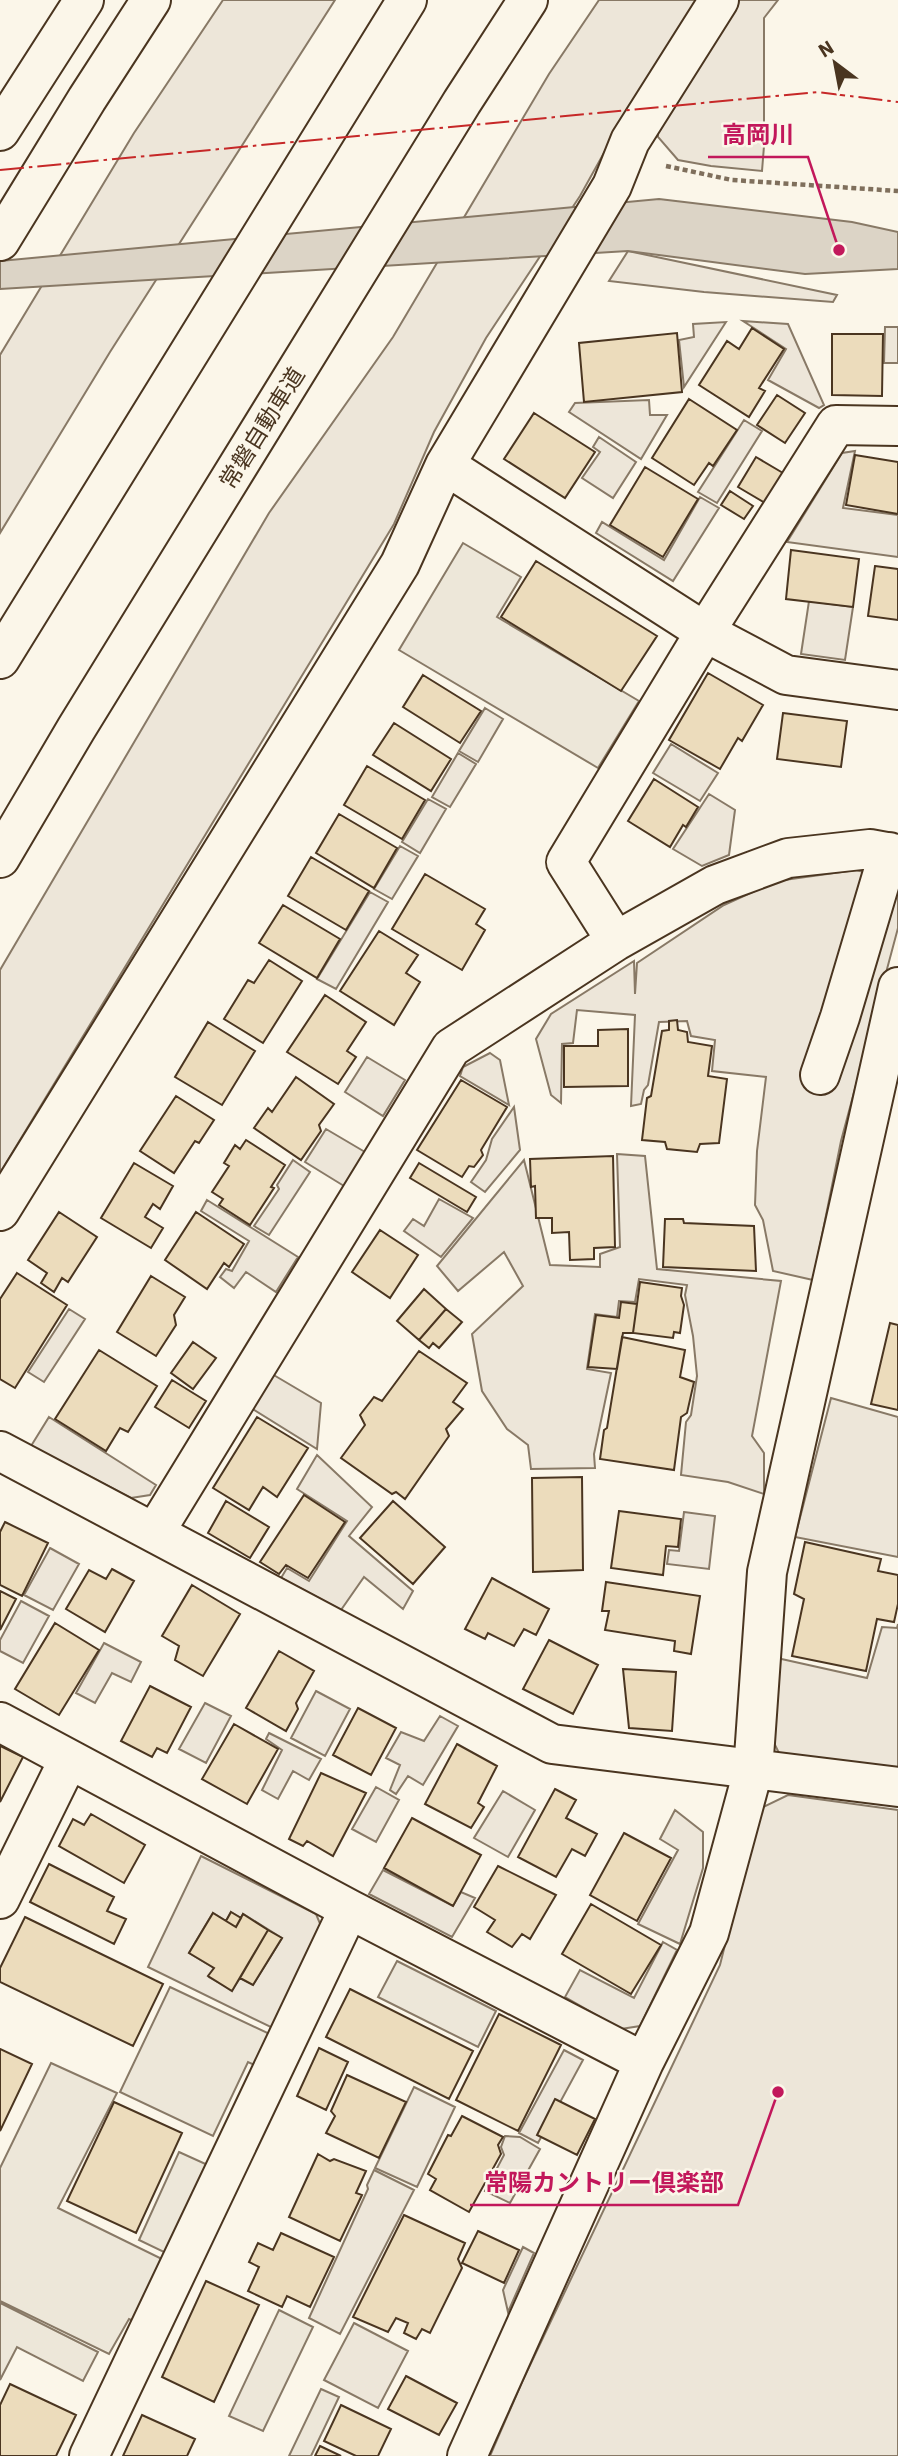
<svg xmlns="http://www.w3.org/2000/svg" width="898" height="2456" viewBox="0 0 898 2456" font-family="'IBM Plex Sans','Noto Sans JP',sans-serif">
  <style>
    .green { fill: #ede6d9; stroke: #887966; stroke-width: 2; fill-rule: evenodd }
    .parking { fill: #ede7d9; stroke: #887966; stroke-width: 2 }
    .water { fill: #dcd4c6; stroke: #887966; stroke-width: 2 }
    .building { fill: #ecdcbc; stroke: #4a3520; stroke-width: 2 }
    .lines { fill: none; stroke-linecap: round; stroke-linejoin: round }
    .minor-casing { stroke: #4a3520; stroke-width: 42 }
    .major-casing { stroke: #4a3520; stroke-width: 42 }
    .highway-casing { stroke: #4a3520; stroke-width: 42 }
    .path { stroke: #7f6f5c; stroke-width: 4.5; stroke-dasharray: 5 3.5; stroke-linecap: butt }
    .minor { stroke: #fbf6e9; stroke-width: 38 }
    .major { stroke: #fbf6e9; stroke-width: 38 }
    .highway { stroke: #fbf6e9; stroke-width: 38 }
    .power { stroke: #c62828; stroke-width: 2; stroke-dasharray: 24 5 3.5 5; stroke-linecap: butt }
    .labels { text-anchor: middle; stroke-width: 5; stroke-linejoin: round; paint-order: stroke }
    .street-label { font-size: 23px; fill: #4a3520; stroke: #fbf6e9 }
    .leader { fill: none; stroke: #c2185b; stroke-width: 2.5 }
    .callout-dot { fill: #c2185b; stroke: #fbf6e9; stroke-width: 2.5 }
    .callout-label { font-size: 24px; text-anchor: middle; font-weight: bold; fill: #c2185b; stroke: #fbf6e9; stroke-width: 5; stroke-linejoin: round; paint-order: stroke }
  </style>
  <rect width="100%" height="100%" fill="#fbf6e9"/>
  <!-- green -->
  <path class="green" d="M223 0H335L110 352 0 533V355L134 133Z
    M599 0H699L610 142 580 196 486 338 434 432 394 524 0 1173V970L269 513 393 337 549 74Z
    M737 0H778L764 18V146L762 171 711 166 678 160 658 137V127Z
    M628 251 837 295 833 302 704 292 609 281Z
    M743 321 788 324 824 405 819 408 768 380 786 349Z
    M726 322 684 387 679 340 694 337 693 324Z
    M885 327H898V363H884Z
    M649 400 650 415H667L641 459 569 412 575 403Z
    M744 420 762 431 717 503 698 492Z
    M599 437 636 462 613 498 582 478 600 452 593 447Z
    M855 451 843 508 898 515V557L787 542 842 453Z
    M700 497 719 508 673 581 596 533 602 522 664 560Z
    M809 601 853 607 845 660 801 654Z
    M485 708 503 719 478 762 459 751Z
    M671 744 718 773 700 801 653 773Z
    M458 753 476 764 450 807 432 797Z
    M709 794 735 810 729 855 702 866 673 849Z
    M428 799 446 809 420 853 402 842Z
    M400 846 418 856 392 899 374 889Z
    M856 870 898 881V928L841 1141 813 1280 773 1271 763 1220 755 1205 757 1151 766 1077 712 1071 715 1040 691 1036 687 1021 659 1022 648 1085 644 1090 641 1104 631 1106 635 1015 577 1010 573 1043 562 1044 561 1103 551 1095 536 1039 551 1014 634 961 635 994 637 963 724 905 777 881Z
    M370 892 388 902 336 989 317 979Z
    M490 1053 500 1060 509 1105 460 1076 463 1067Z
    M367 1057 405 1080 383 1116 345 1092Z
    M514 1107 520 1150 485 1192 471 1182 486 1160 492 1139Z
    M326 1129 365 1152 344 1186 305 1162Z
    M617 1154 645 1156 657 1269 781 1281 752 1436 764 1453V1494L728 1482 681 1475 686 1422 691 1415 697 1376 693 1336 685 1295 687 1285 639 1279 635 1302 619 1301 617 1317 595 1314 587 1369 611 1373 594 1454 595 1468 531 1469 528 1445 507 1429 482 1391 472 1334 523 1286 504 1252 458 1291 437 1266 524 1160 550 1265 600 1267V1254L620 1247Z
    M293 1160 310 1172 269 1235 254 1226 279 1189 277 1185Z
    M439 1199 473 1218 441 1257 404 1231 413 1219 424 1226Z
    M207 1200 298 1257 276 1292 246 1272 234 1288 220 1277 226 1269 232 1271 249 1241 201 1211Z
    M69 1309 85 1319 44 1382 28 1372Z
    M272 1374 321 1403 317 1449 251 1408Z
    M831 1398 898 1417V1557L795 1537Z
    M49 1417 156 1485 150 1495 131 1498 31 1446Z
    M317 1455 372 1507 349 1536 413 1591 403 1609 364 1577 341 1610 281 1578 287 1568 309 1581 347 1521 297 1489Z
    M684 1512 715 1516 709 1569 667 1564 669 1550 679 1551Z
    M50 1548 79 1564 53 1610 24 1595Z
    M21 1601 49 1616 23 1663 0 1651V1640Z
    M898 1624V1769L780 1755 770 1735 777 1658 867 1678 882 1627 897 1628Z
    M104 1643 141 1662 131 1682 112 1673 95 1703 76 1693Z
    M316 1691 350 1709 325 1756 291 1738Z
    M205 1703 231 1716 206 1763 179 1749Z
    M440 1716 458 1726 423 1785 408 1776 396 1794 390 1790 400 1765 386 1758 401 1732 424 1741Z
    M269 1733 321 1759 309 1780 293 1771 278 1799 262 1790 282 1750 266 1739Z
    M376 1787 399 1800 376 1842 352 1829Z
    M503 1791 535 1810 508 1857 474 1838Z
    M788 1795 898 1810V2456H490L522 2382 720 1965 759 1809Z
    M675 1810 703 1832V1868L680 1944 638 1924 678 1850 660 1839Z
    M201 1856 316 1914 324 1933 279 2031 148 1967ZM231 1912 241 1918 243 1914 282 1938 253 1985 240 1978 232 1990 209 1977 214 1968 189 1953 213 1913 226 1921Z
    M383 1870 453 1906 461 1892 475 1898 452 1937 369 1894Z
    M663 1942 677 1950 640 2026 621 2029 565 1997 580 1970 634 1998Z
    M564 2050 583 2060 538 2143 519 2133Z
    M414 2087 455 2107 417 2187 375 2168Z
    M505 2136 520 2137 540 2149 510 2203 485 2191 504 2155 501 2147Z
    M374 2170 414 2190 340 2334 309 2318 368 2189 367 2185Z
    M523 2247 534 2253 508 2312 503 2290Z
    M354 2323 408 2351 378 2408 324 2380Z"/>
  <!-- parking -->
  <path class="parking" d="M463 543 521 577 497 617 639 701 598 768 399 650Z
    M397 1961 496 2011 478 2047 378 1997Z
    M170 1987 276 2037 261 2068 248 2062 213 2136 120 2092Z
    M51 2063 117 2093 58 2208 166 2261 136 2322 129 2319 109 2354 0 2301V2168Z
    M179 2152 210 2166 168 2254 139 2240Z
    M0 2303 98 2352 83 2381 17 2347 0 2380Z
    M279 2310 313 2327 263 2431 229 2416Z
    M321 2389 339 2397 311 2456H289Z"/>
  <!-- water -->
  <path class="water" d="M659 199 852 222 898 232V269L805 274 628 251 0 289V261Z"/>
  <!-- building -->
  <path class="building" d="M752 328 784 349 759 388 765 391 749 417 699 385 727 341 739 349Z
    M677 333 682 392 584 402 579 343Z
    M832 334H883L882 396 832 395Z
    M777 395 805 413 785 443 757 425Z
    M689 399 737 430 713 466 709 463 694 485 652 458Z
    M534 413 595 452 565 498 504 459Z
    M855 455 898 462V514L846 505Z
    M756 457 783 473 765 503 738 487Z
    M645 467 698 499 663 557 610 525Z
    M730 491 753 506 744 519 721 505Z
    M791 550 859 559 853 607 786 599Z
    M536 561 657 636 621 691 501 617Z
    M875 566 898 569V620L868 616Z
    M708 673 763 705 742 741 738 738 720 769 669 740Z
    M423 675 481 711 460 743 403 707Z
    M783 713 847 721 841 767 777 759Z
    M394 723 451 759 431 791 373 755Z
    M367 766 425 800 402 839 344 805Z
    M654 779 698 807 686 827 683 825 670 847 628 821Z
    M339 814 397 848 374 888 316 853Z
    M311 857 369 891 346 930 288 896Z
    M425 874 485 909 476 924 485 930 462 970 392 929Z
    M283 905 340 939 317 978 259 943Z
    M379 931 418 955 406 973 420 982 394 1025 340 991Z
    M269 960 302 981 263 1043 224 1019 248 980 254 983Z
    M325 995 366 1022 347 1051 356 1057 338 1084 287 1052Z
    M677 1020 678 1030 687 1032 688 1042 712 1046 708 1076 727 1079 719 1143 700 1144 697 1152 667 1149 665 1142 642 1140 647 1098 651 1096 662 1031 669 1030V1021Z
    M208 1022 255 1051 222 1105 175 1077Z
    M628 1029V1086L564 1087V1046H598V1030Z
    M296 1077 334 1104 319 1125 321 1131 301 1160 254 1128 268 1108 272 1112Z
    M461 1080 507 1107 481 1150 483 1155 474 1167 469 1166 462 1177 417 1150Z
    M176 1096 214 1120 199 1143 195 1141 174 1173 140 1151Z
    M246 1140 285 1165 271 1187 274 1188 250 1225 219 1205 223 1199 212 1192 229 1166 224 1163 235 1145 240 1149Z
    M613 1156 615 1247 594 1248V1259L570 1260 569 1232 552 1233V1218H536L535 1186 531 1187 530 1159Z
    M134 1163 173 1186 160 1209 153 1204 145 1217 163 1228 151 1248 101 1218Z
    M419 1163 476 1197 467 1212 410 1178Z
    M59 1212 97 1237 68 1282 62 1278 54 1292 41 1283 47 1273 28 1260Z
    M196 1212 244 1244 229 1267 224 1263 207 1289 165 1260Z
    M665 1219H683L684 1223 754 1226 756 1271 663 1267Z
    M380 1230 418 1255 390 1298 352 1272Z
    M17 1273 67 1305 15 1388 0 1379V1299Z
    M151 1276 185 1297 174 1315 176 1325 156 1356 117 1332Z
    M640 1282 682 1288 681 1296 684 1305 680 1333 674 1332 673 1338 633 1333Z
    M424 1289 446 1309 419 1340 397 1321Z
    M621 1302 637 1304 633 1333H623L617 1369 588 1367 596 1315 619 1318Z
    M446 1309 462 1322 439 1348 433 1343 429 1348 419 1340Z
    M890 1323 898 1325V1410L871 1404Z
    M622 1337 685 1350 680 1377 694 1382 687 1413 681 1417 674 1470 600 1459 604 1430 607 1428Z
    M193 1342 216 1358 193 1389 171 1373Z
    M99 1350 157 1386 128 1432 120 1428 106 1451 55 1419Z
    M419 1351 467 1383 453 1402 463 1409 446 1429 449 1436 405 1499 396 1492 392 1494 341 1458 365 1425 360 1415 374 1397 382 1401Z
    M172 1380 206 1401 189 1428 155 1407Z
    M257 1417 308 1448 277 1497 263 1487 249 1510 213 1488Z
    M582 1477 583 1570 533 1572 532 1478Z
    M304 1495 345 1522 308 1578 286 1565 279 1574 260 1562Z
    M226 1501 269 1527 250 1558 208 1533Z
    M393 1501 445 1547 413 1584 360 1538Z
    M619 1511 681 1519 678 1547 666 1546 663 1575 611 1568Z
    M5 1522 48 1543 22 1596 0 1585V1532Z
    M805 1542 881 1559 878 1571 898 1575V1604L894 1622 877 1619 866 1671 792 1656 804 1599 794 1594Z
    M112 1569 134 1581 105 1632 66 1609 89 1570 106 1579Z
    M492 1578 549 1609 536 1635 524 1629 514 1646 488 1633 485 1639 465 1629Z
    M606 1582 700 1596 691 1654 674 1651 675 1641 605 1630 609 1611H602Z
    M192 1585 240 1614 203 1676 175 1660 179 1646 162 1636Z
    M0 1591 16 1599 0 1630Z
    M55 1623 99 1650 59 1715 15 1689Z
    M549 1640 598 1665 573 1714 523 1689Z
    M279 1651 314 1671 296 1703 298 1709 286 1731 246 1708Z
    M623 1669 676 1672 672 1731 629 1728Z
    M150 1686 191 1707 167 1753 157 1748 152 1757 121 1741Z
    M358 1708 396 1728 371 1775 333 1755Z
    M234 1724 278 1749 247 1804 202 1779Z
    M457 1744 497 1766 478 1803 484 1807 471 1828 425 1804Z
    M0 1746 23 1757 0 1802Z
    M321 1773 366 1793 333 1856 307 1841 303 1846 289 1839Z
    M555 1789 576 1800 566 1818 597 1834 585 1856 572 1849 556 1877 518 1857Z
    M91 1814 145 1845 124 1883 59 1846 73 1819 84 1825Z
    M412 1818 481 1855 453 1906 384 1868Z
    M624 1833 671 1858 637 1921 590 1895Z
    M49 1864 114 1897 107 1911 126 1919 114 1944 30 1902Z
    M498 1866 556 1895 530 1939 522 1934 512 1947 487 1932 495 1920 474 1907Z
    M591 1904 661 1945 631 1994 562 1954Z
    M231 1912 241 1918 236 1927 226 1921Z
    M213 1913 236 1927 243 1914 268 1930 232 1991 208 1976 214 1968 189 1953Z
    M25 1917 163 1984 133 2046 0 1982V1968Z
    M268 1930 282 1938 253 1985 240 1978Z
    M350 1989 473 2051 449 2099 326 2037Z
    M499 2014 561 2045 518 2131 456 2100Z
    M319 2048 348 2062 326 2110 297 2096Z
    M0 2049 32 2064 0 2131Z
    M347 2075 406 2102 379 2158 326 2133 335 2116 331 2111Z
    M555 2099 595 2119 577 2155 537 2135Z
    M114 2102 182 2133 136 2233 67 2201Z
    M462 2116 503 2137 498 2145 501 2154 469 2212 430 2190 436 2179 428 2174 448 2135 451 2136Z
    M318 2154 330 2161 334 2159 366 2171 356 2193 362 2195 340 2241 289 2217Z
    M404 2215 465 2243 458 2259 462 2268 430 2333 422 2329 416 2339 404 2333 408 2323 396 2318 388 2332 353 2317Z
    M478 2231 519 2250 504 2283 462 2263Z
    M281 2233 334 2257 310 2307 287 2296 282 2307 248 2291 259 2267 249 2262 258 2243 273 2250Z
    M206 2281 259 2305 214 2402 162 2377Z
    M406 2376 457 2403 439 2435 388 2409Z
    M10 2384 76 2415 56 2456H0V2405Z
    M341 2405 391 2429 378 2456H356L324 2441Z
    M142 2415 195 2439 187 2456H123Z
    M320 2446 341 2456H315Z"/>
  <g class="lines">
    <!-- minor casing -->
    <g class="minor-casing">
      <path id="minor" d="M445 465 705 632 786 675 898 690
        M616 941 566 862 705 632 836 425 898 426
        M820 1075 840 1017 889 852
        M0 1211 400 564 445 465 612 186 630 141 719 0
        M0 1451 552 1744 898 1787
        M155 1532 451 1048 616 941 715 885 788 858 870 849 898 854
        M0 1722 349 1909 644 2062
        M0 1899 69 1759
        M89 2456 349 1909
        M467 2456 644 2062 709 1933 753 1771 767 1572 898 987"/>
    </g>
    <!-- major casing -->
    <g class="major-casing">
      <path id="major" d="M0 131 84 0
        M0 241 87 99 151 0"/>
    </g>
    <!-- highway casing -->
    <g class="highway-casing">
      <path id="highway" d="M0 659 407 0
        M0 858 76 729 462 102 528 0"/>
    </g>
    <!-- path -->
    <path class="path" d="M666 166 732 180 898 191"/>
    <!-- minor -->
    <use href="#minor" class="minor"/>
    <!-- major -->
    <use href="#major" class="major"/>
    <!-- highway -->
    <use href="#highway" class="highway"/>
    <!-- power -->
    <path class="power" d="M0 170 818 92 898 102"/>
  </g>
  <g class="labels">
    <!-- street labels -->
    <g class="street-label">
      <text transform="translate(262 428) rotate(-58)" y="8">常磐自動車道</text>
    </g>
  </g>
  <!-- callouts -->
  <path class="leader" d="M839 250L808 157H708M778 2092L738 2205H470"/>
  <g class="callout-dot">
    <circle cx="839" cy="250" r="7"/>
    <circle cx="778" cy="2092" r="7"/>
  </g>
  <g class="callout-label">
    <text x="758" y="143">高岡川</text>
    <text x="604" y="2191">常陽カントリー倶楽部</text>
  </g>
  <!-- north arrow -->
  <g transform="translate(835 63) rotate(328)" stroke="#fbf6e9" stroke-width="5" paint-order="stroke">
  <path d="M0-5L12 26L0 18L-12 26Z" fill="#4a3520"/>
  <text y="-10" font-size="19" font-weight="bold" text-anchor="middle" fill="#4a3520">N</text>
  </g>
</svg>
